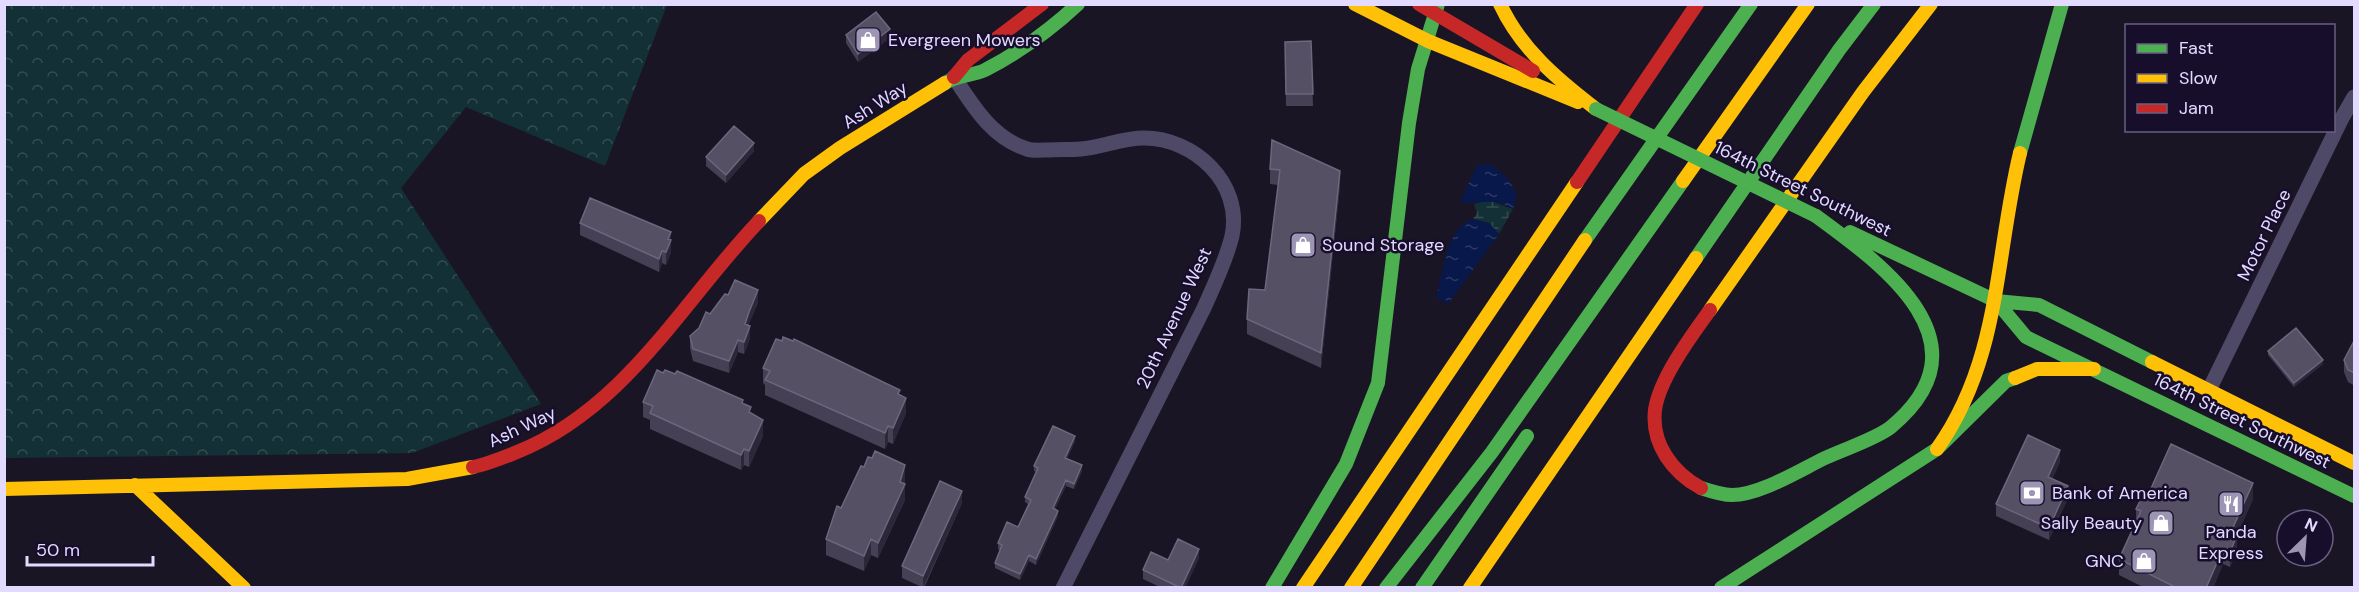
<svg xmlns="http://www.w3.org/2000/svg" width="2359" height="592" viewBox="0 0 2359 592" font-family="'DM Sans',sans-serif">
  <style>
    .forest { fill: url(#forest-crowns) }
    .wetland { fill: url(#wetland-marsh) }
    .water { fill: url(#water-ripples) }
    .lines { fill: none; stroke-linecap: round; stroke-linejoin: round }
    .street { stroke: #4e4966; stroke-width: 15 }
    .fast { stroke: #4caf50; stroke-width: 14 }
    .slow { stroke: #ffc107; stroke-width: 14 }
    .jam { stroke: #c62828; stroke-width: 14 }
    .fast-bridge { stroke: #4caf50; stroke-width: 14 }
    .wall { fill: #454053 }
    .shaded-wall { fill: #2d2839 }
    .building { fill: #565065; stroke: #6c667e; stroke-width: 1.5 }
    .labels { text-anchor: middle; stroke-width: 5; stroke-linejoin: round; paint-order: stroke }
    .poi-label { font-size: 18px; fill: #e2daff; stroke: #170e2c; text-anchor: start }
    .street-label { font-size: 18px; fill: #e2daff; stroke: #170e2c }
  </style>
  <defs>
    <pattern id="forest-crowns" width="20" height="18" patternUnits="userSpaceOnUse" patternTransform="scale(1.5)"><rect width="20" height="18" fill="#123035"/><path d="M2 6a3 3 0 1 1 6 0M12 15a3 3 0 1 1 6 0" fill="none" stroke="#344d53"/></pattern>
    <pattern id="wetland-marsh" width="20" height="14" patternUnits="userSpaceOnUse" patternTransform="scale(1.5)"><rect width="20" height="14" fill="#123035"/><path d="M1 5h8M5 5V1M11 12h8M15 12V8" fill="none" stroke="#344d53"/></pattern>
    <pattern id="water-ripples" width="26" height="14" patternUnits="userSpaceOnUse" patternTransform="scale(1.5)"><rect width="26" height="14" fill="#08184a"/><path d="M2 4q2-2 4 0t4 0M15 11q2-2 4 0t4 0" fill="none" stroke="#2c3965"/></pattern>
  </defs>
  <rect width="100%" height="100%" fill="#1a1525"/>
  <!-- forest -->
  <path class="forest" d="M4 5H667L605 166 466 107 401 188 541 404 412 453 5 458Z"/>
  <!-- wetland -->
  <path class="wetland" d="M1488 200 1513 209 1499 234 1489 223 1473 219 1477 213 1474 204Z"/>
  <!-- water -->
  <path class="water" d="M1491 164 1508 179 1517 194 1513 209C1490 196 1483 205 1460 202L1477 165Z
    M1473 219 1489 223 1499 234 1448 304 1436 298C1443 273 1446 227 1473 219Z"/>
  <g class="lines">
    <!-- street -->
    <path class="street" d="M954 77C973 106 992 138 1027 149 1033 151 1042 150 1049 150 1060 149 1071 150 1081 149 1102 147 1123 138 1144 138 1194 138 1243 183 1232 236 1226 261 1214 285 1204 308L1063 588
      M2209 390 2342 118 2354 97"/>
    <!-- fast -->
    <path class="fast" d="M945 83C958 75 972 76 985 70 1018 53 1051 29 1078 4
      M2020 153 2062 4
      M1850 232 1996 301 2039 305 2152 362
      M1585 240 1751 4
      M1696 258 1839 50 1874 4
      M1996 301 2026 337 2354 496
      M1701 488C1710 491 1723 495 1732 495 1760 495 1800 470 1825 458 1844 449 1876 439 1891 427 1991 344 1886 267 1816 216
      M1272 588 1346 464 1378 383 1409 123 1418 69 1438 4
      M1386 588 1492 452 1683 181
      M1422 588 1527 436
      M1721 588 1937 449 2006 381 2015 378"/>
    <!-- slow -->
    <path class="slow" d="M1355 4 1428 41 1578 102
      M1500 4C1521 49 1557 79 1596 109
      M1683 181 1808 4
      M759 221 804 174 840 148 945 83
      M1710 310 1863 92 1931 4
      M2152 362 2354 463
      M2015 378 2037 369H2094
      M1937 449C2001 359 1995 256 2020 153
      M135 485 244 588
      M4 489 407 479 473 467
      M1303 588 1577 182
      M1351 588 1585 240
      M1470 588 1696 258"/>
    <!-- jam -->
    <path class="jam" d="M1419 4 1533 71
      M954 77 968 60 1042 4
      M1577 182 1697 4
      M473 467C488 464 502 458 517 452 625 409 682 302 759 221
      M1701 488C1673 473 1651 444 1655 410 1659 379 1692 335 1710 310"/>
    <!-- fast-bridge -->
    <path class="fast-bridge" d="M1596 109 1816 216"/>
  </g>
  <!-- wall -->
  <path class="wall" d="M846 35 890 38 858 62 846 43Z
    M1311 41 1313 106H1286L1285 54Z
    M1272 140 1340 186 1321 368 1247 334V319L1265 290 1278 185 1270 184V169Z
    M754 151 726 183 706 166V157Z
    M580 223 671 232V252L666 265 662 263 659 272 580 235Z
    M758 303 748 325 750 338 744 354 738 352 729 373 693 361 690 348V336L699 328 710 314Z
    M2355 339V386L2348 382 2344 372V360Z
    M2268 351 2323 364 2294 387 2268 355Z
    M763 368 900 395 906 413 893 444 888 442 885 449 765 395V385L763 383Z
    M643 402 743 404 751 413 763 436 749 467 744 465 741 470 650 429V420L643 417Z
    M1075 441 1067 459 1082 471 1074 489 1066 486 1055 509 1058 516 1036 565 1029 561 1020 580 995 568V563L1000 550 998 549V543L1018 527 1028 504 1025 502V497L1036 472 1034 471V466Z
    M2060 462 2052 479 2068 498 2049 540 1996 516V504Z
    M905 480 904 484 905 500 878 558 871 555 864 571 826 555V539Z
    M2148 495 2253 499 2237 535V551L2230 567 2223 564 2213 588H2145L2119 575V559L2136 521V509Z
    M962 503 924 588 902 578V566Z
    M1199 558 1185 588H1162L1143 579V570Z"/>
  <!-- shaded-wall -->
  <path class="shaded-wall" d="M890 29V38L858 62V54Z
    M754 143V151L726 183V175Z
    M1340 171V186L1321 368V353Z
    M671 232V252L666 265V252L668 239Z
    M662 251V263L659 272V259Z
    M758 290V303L749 324 745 336V324L749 312Z
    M750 326V338L744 354V342Z
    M738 340V352L729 373V361Z
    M2323 360V364L2294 387V383Z
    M906 398V413L893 444V428Z
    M763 420V436L749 467V451Z
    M888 426V442L885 449V433Z
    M1075 436V441L1065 463V458Z
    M744 449V465L741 470V455Z
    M2060 450V462L2048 489V477Z
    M905 465V480L903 487 905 484V500L878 558V543L900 482Z
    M1082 465V471L1074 489V484Z
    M1066 480V486L1053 514V508Z
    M2253 483V499L2231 548V532Z
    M2068 486V498L2049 540V528Z
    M962 491V503L923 588V576Z
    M1058 511V516L1036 565V559Z
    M2237 535V551L2230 567V552Z
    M871 539V555L864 571V556Z
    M1199 549V558L1185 588H1181Z
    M2223 549V564L2213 588H2206Z
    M1029 555V561L1020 580V574Z"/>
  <!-- building -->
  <path class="building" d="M876 12 890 29 858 54 846 35Z
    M1311 41 1313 94H1286L1285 42Z
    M734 126 754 143 726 175 706 157Z
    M1272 140 1340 171 1321 353 1247 319 1249 289 1265 290 1280 170 1270 169Z
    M590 198 671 232 668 239 671 240 666 252 662 251 659 259 580 223Z
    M735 280 758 290 749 312 745 324 750 326 744 342 738 340 729 361 693 349 690 336 699 328 706 312 710 314 725 294 728 295Z
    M2296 328 2323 360 2294 383 2268 351Z
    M783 337 793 341 794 339 900 390 898 394 906 398 893 428 888 426 885 433 765 380 770 371 763 368 776 339 782 341Z
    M2355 339V373L2348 370 2344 360Z
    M657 370 663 373 665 370 675 374 677 371 743 400 742 403 751 407 749 412 763 420 749 451 744 449 741 455 650 413 653 406 643 402Z
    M1053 426 1075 436 1065 458 1082 465 1074 484 1066 480 1053 508 1058 511 1036 559 1029 555 1020 574 995 563 1002 545 998 543 1007 522 1018 527 1031 500 1025 497 1038 468 1034 466Z
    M2028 435 2060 450 2048 477 2068 486 2049 528 1996 504Z
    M2171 444 2253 483 2231 532 2237 535 2230 552 2223 549 2206 588H2177L2119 559 2141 511 2136 509 2144 493 2148 495Z
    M875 451 905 465 900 482 905 484 878 543 871 539 864 556 826 539 837 506 841 508 861 466 864 467 868 457 872 458Z
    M940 481 962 491 923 576 902 566Z
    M1178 539 1199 549 1181 588 1143 570 1151 552 1168 560Z"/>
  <!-- icons -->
  <defs>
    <g id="shop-square" transform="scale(1.35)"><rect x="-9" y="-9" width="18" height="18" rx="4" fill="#9c95b3" stroke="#170e2c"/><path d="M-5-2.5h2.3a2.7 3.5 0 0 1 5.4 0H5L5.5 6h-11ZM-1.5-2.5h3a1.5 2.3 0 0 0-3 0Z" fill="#fff"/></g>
    <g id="bank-square" transform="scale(1.35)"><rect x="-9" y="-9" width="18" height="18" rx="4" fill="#9c95b3" stroke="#170e2c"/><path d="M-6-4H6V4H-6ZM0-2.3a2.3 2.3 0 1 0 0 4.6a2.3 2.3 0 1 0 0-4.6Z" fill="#fff"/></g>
    <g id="restaurant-square" transform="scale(1.35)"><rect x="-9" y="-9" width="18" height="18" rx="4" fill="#9c95b3" stroke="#170e2c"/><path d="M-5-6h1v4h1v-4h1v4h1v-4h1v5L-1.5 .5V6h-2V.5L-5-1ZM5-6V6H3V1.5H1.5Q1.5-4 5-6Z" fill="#fff"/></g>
  </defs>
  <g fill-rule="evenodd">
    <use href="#shop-square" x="868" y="40"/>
    <use href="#shop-square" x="1303" y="245"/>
    <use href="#bank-square" x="2032" y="493"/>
    <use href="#restaurant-square" x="2231" y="504"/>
    <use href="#shop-square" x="2161" y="523"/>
    <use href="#shop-square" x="2144" y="561"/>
  </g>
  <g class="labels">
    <!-- poi labels -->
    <g class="poi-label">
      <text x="888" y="46">Evergreen Mowers</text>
      <text x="1322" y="251">Sound Storage</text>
      <text x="2052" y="499">Bank of America</text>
      <text x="2142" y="529" text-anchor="end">Sally Beauty</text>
      <text x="2231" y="538" text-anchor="middle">Panda<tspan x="2231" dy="21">Express</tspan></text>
      <text x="2124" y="567" text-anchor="end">GNC</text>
    </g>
    <!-- street labels -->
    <g class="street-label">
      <text transform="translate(875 105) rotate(-32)" y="6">Ash Way</text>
      <text transform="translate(1803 189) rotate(26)" y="6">164th Street Southwest</text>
      <text transform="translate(2264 235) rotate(-64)" y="6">Motor Place</text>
      <text transform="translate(1174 318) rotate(-65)" y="6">20th Avenue West</text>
      <text transform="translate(2242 421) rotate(26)" y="6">164th Street Southwest</text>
      <text transform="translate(522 427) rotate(-25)" y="6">Ash Way</text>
    </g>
  </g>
  <!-- border -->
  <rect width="2359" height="592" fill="none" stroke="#e2daff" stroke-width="12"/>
  <!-- legend -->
  <rect x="2125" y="24" width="210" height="108" fill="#170e2c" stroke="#686080" stroke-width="1.5"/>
  <rect x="2137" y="44" width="30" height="9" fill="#4caf50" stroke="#686080" stroke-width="1.5"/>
  <text x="2179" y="54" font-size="18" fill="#e2daff">Fast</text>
  <rect x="2137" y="74" width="30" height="9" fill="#ffc107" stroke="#686080" stroke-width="1.5"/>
  <text x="2179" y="84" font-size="18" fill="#e2daff">Slow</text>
  <rect x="2137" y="104" width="30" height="9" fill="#c62828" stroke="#686080" stroke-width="1.5"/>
  <text x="2179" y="114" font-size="18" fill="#e2daff">Jam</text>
  <!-- north arrow -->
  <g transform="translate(2305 538) rotate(25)"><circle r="28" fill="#170e2c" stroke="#686080" stroke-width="1.5"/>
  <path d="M0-4.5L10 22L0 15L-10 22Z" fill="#9c95b3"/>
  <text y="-9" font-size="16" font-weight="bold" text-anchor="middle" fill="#e2daff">N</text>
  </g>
  <!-- scale -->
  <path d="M27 556v9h126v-9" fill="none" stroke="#e2daff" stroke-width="3"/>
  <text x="36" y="556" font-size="18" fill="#e2daff" stroke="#170e2c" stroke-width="4.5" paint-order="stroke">50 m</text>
</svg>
